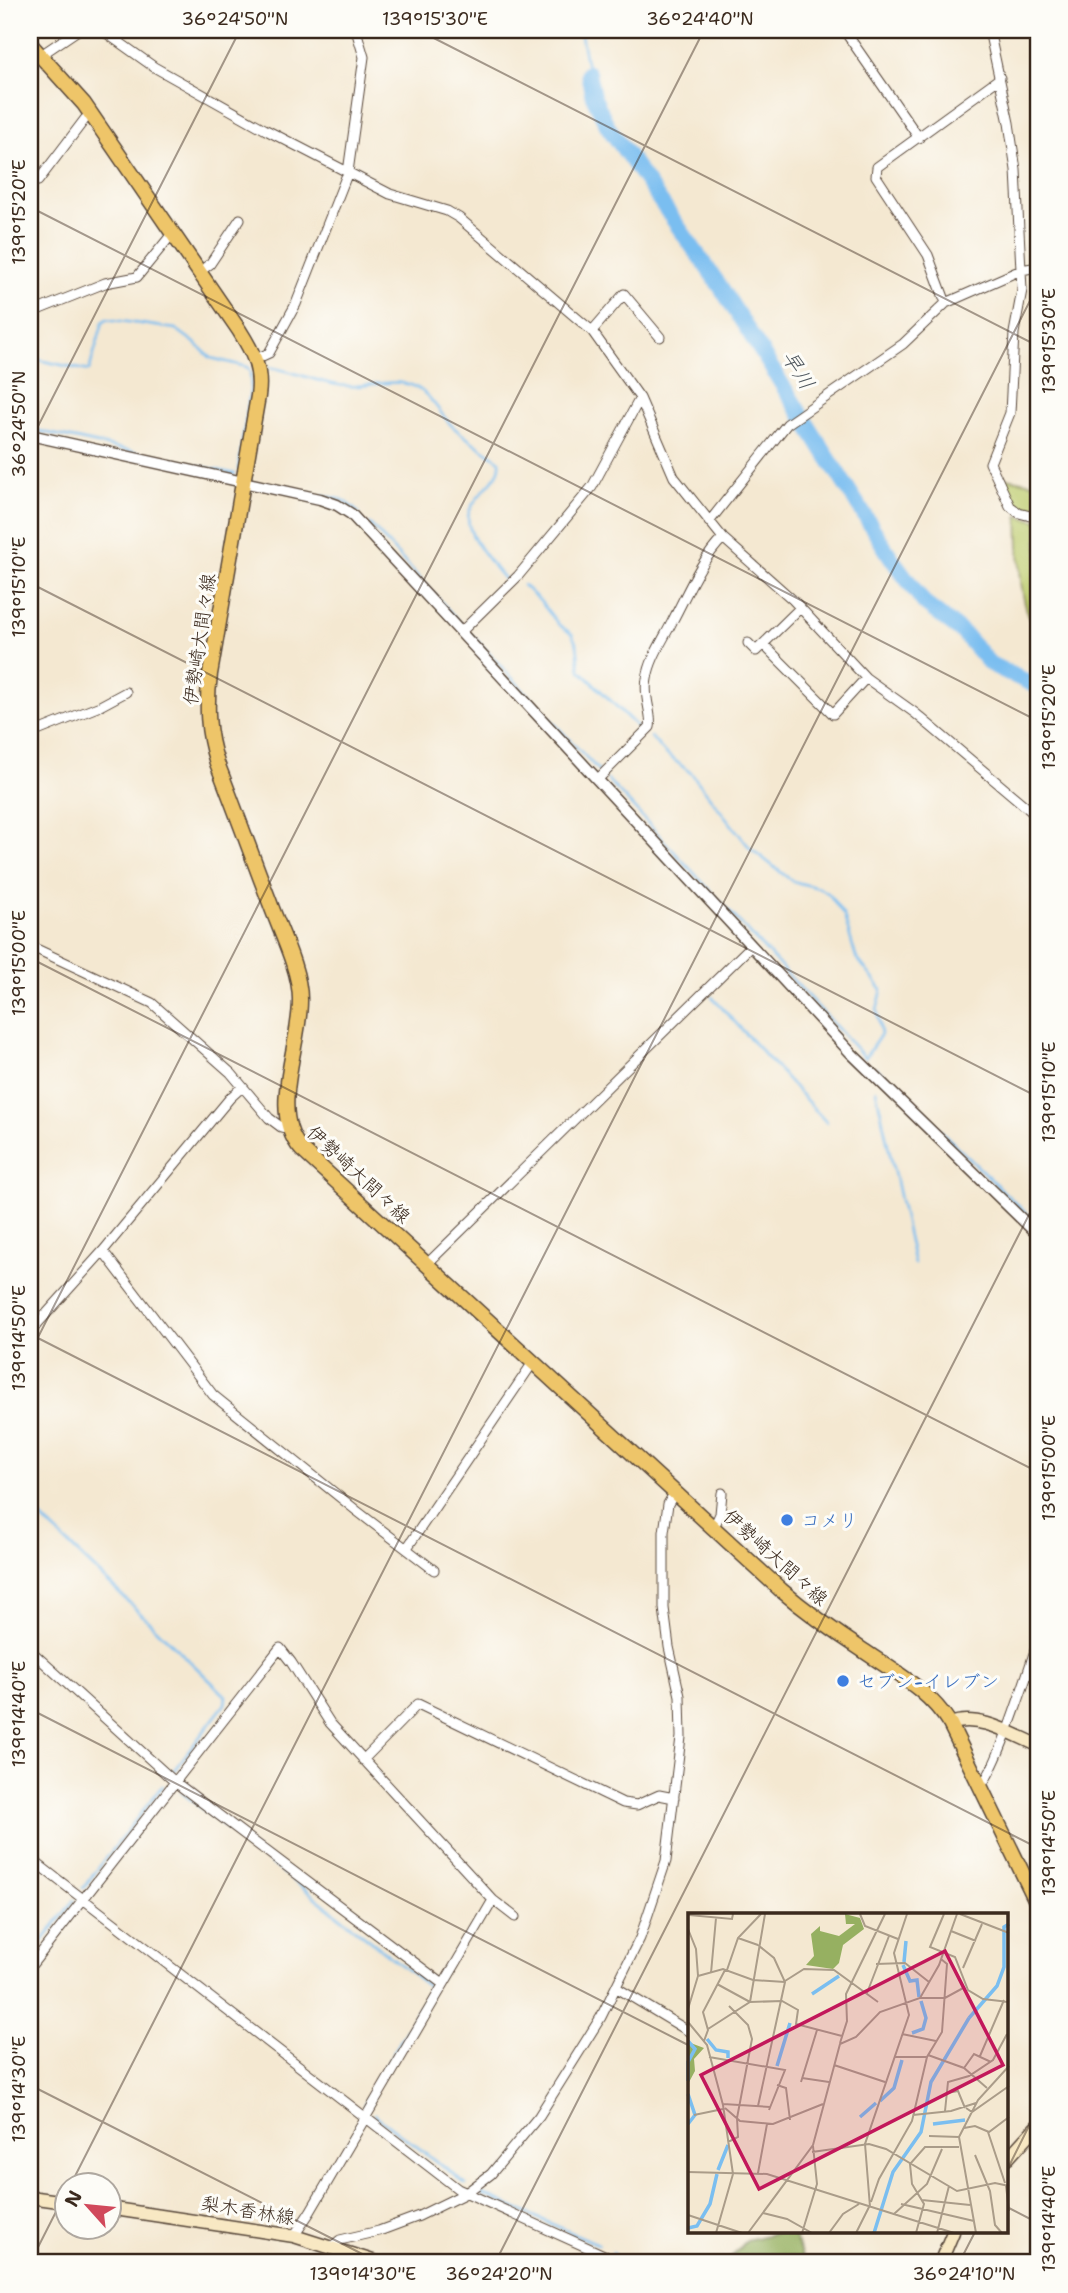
<svg xmlns="http://www.w3.org/2000/svg" width="1068" height="2293" viewBox="0 0 1068 2293" font-family="'Shantell Sans','Klee One',sans-serif">
  <style>
    .green { fill: #becc6e; stroke: #7c7b46; stroke-width: 2 }
    .forest { fill: #96b061; stroke: #686d40; stroke-width: 2 }
    .lines { fill: none; stroke-linecap: round; stroke-linejoin: round }
    .stream { stroke: #7abef0; stroke-width: 2.5 }
    .river { stroke: #7abef0; stroke-width: 16 }
    .minor-casing { stroke: #574639; stroke-width: 11 }
    .tertiary-casing { stroke: #574639; stroke-width: 13 }
    .secondary-casing { stroke: #574639; stroke-width: 15 }
    .primary-casing { stroke: #574639; stroke-width: 17 }
    .minor { stroke: #fff; stroke-width: 9 }
    .tertiary { stroke: #fff; stroke-width: 10 }
    .secondary { stroke: #f8e8c3; stroke-width: 12 }
    .primary { stroke: #eec569; stroke-width: 14 }
    .ticks { fill: none; stroke: #3b2a1e; stroke-width: 2; stroke-opacity: 0.45 }
    .shop-dot { fill: #3f7fe0; stroke: #fdfcf7; stroke-width: 2.5 }
    .labels { text-anchor: middle; stroke-width: 6; stroke-linejoin: round; paint-order: stroke }
    .street-label { font-size: 19px; fill: #3b2a1e; stroke: #fdfcf7 }
    .shop-label { font-size: 19px; fill: #366cbe; stroke: #fdfcf7; text-anchor: start }
    .water-label { font-size: 21px; font-style: italic; fill: #4e565d; stroke: #fdfcf7 }
    .inset-river { fill: none; stroke: #7abef0; stroke-width: 3.5 }
    .inset-road { fill: none; stroke: #aa9c89; stroke-width: 2 }
    .view { fill: #c2185b; fill-opacity: 0.15; stroke: #c2185b; stroke-width: 3.5 }
    .inset-edge { fill: none; stroke: #3b2a1e; stroke-width: 3.5 }
    .neatline { fill: none; stroke: #3b2a1e; stroke-width: 2.5 }
    .ticks-label { font-size: 18px; text-anchor: middle; fill: #3b2a1e }
  </style>
  <rect width="100%" height="100%" fill="#fdfcf7"/>
  <filter id="ink" filterUnits="userSpaceOnUse"><feTurbulence type="fractalNoise" baseFrequency=".0143" numOctaves="2"/><feDisplacementMap in="SourceGraphic" scale="14" xChannelSelector="R" yChannelSelector="G"/><feConvolveMatrix kernelMatrix="1 2 1 2 8 2 1 2 1" color-interpolation-filters="sRGB"/></filter>
  <filter id="wash" filterUnits="userSpaceOnUse"><feTurbulence type="fractalNoise" baseFrequency=".00686" numOctaves="4" result="noise"/><feDisplacementMap in="SourceGraphic" scale="28" xChannelSelector="R" yChannelSelector="G"/><feGaussianBlur stdDeviation="1.57" result="paint"/><feColorMatrix in="noise" values="0 0 0 0 0 0 0 0 0 0 0 0 0 0 0 0 0 1.4 0 .05"/><feComposite in="paint" operator="in"/></filter>
  <g filter="url(#wash)">
    <rect width="100%" height="100%" fill="#f4e8d1"/>
    <!-- green -->
    <path class="green" d="M1001 477 1038 484V516L1018 508Z
      M1018 516 1038 521V628C1016 611 1020 543 1018 516Z"/>
    <!-- forest -->
    <path class="forest" d="M779 2232H793L804 2263H727L747 2240Z"/>
    <g class="lines">
      <!-- stream -->
      <path class="stream" d="M580 30 588 73
        M30 358 89 371 103 322 107 319 176 329 195 343 211 358 247 367 250 372 251 385 238 470
        M268 367C298 371 327 388 357 386 376 385 397 378 416 387 431 395 440 414 452 426 467 439 484 450 500 461 501 470 497 474 492 481 484 490 473 501 469 512 463 534 492 564 504 579
        M30 429 235 474
        M323 495 343 500 359 513
        M370 524 462 625
        M523 585 540 601 559 625 572 634 577 645 580 670 639 729
        M471 634 599 771
        M608 780 865 1058 881 1034 877 1010 882 990 856 957 844 916 829 894 819 888 792 881 750 848 691 773 665 753 651 737
        M712 997 827 1123
        M876 1068 1038 1225
        M876 1090 914 1264
        M30 1507 226 1696 225 1704 174 1770
        M181 1792 428 1986 429 1991 364 2105
        M83 1888 162 1786
        M30 1958 74 1900
        M374 2114 466 2184
        M480 2193 598 2244
        M613 2253 616 2257V2263"/>
      <!-- river -->
      <path class="river" d="M588 73 593 96 608 127 720 286 892 559 925 604 963 633 990 664 1038 687"/>
    </g>
  </g>
  <g filter="url(#ink)">
    <g class="lines">
      <!-- minor casing -->
      <g class="minor-casing">
        <path id="minor" d="M102 30 154 67 266 130 390 194 447 211 459 218 592 331 640 398 674 477 723 538 793 600 866 678 915 713 1038 817
          M844 30 919 138
          M989 30 1009 123 1016 170 1022 290 1014 333 1010 413 990 463 1010 506 1019 513 1038 518
          M41 55 78 30
          M38 181 85 119 91 115
          M199 272 210 264 240 219
          M946 303 928 255 876 176 877 167 1000 78
          M30 313 105 283 137 277 172 234
          M592 331 624 294 660 337
          M256 359 269 353 296 304 348 172 364 57 356 30
          M709 522 787 424 903 344 946 303 1021 270 1038 267
          M461 632 518 576 592 487 640 398
          M748 643 756 651 800 608
          M763 644 833 714 866 678
          M30 734 100 706 126 692
          M598 779 650 727C653 715 643 697 647 679 650 658 664 639 673 620 688 592 700 561 723 538
          M30 946 152 1003 231 1073 269 1118 281 1127 288 1129
          M103 1251 213 1395 357 1511 434 1570
          M427 1264 751 946
          M30 1332 103 1251 230 1098 242 1087
          M714 1527 720 1514 722 1493
          M407 1548 534 1361
          M30 1650 175 1782 443 1984
          M363 1760 418 1704 623 1803 637 1805 659 1795 674 1798
          M979 1787C995 1777 1030 1666 1038 1641
          M30 1858 458 2189 604 2255 607 2263
          M30 1967 280 1648 291 1662 330 1723 493 1900 515 1917
          M617 1988 690 2032
          M294 2236 310 2212 493 1900
          M331 2247 340 2240 379 2231 419 2216 466 2193 491 2174 539 2116 601 2017 640 1938 666 1861 681 1737 680 1696 669 1647 664 1608V1532L668 1504 675 1492
          M336 2263 339 2249"/>
      </g>
      <!-- tertiary casing -->
      <g class="tertiary-casing">
        <path id="tertiary" d="M30 435 320 499 337 505 351 514 851 1053 1038 1235"/>
      </g>
      <!-- secondary casing -->
      <g class="secondary-casing">
        <path id="secondary" d="M950 1724C978 1713 1012 1734 1038 1745
          M1007 2159 1038 2125
          M30 2197 66 2202
          M108 2208 294 2236 379 2263
          M940 2263 953 2232"/>
      </g>
      <!-- primary casing -->
      <g class="primary-casing">
        <path id="primary" d="M30 44 84 104 239 330C253 352 262 369 258 396L210 674C206 706 207 732 217 763 235 809 252 856 270 903 280 931 300 970 300 999 301 1046 268 1111 301 1149L781 1590C807 1612 835 1632 864 1651 896 1673 929 1690 950 1724L1038 1905"/>
      </g>
      <!-- minor -->
      <use href="#minor" class="minor"/>
      <!-- tertiary -->
      <use href="#tertiary" class="tertiary"/>
      <!-- secondary -->
      <use href="#secondary" class="secondary"/>
      <!-- primary -->
      <use href="#primary" class="primary"/>
    </g>
  </g>
  <!-- ticks -->
  <path class="ticks" d="M418 30 1038 346M30 207 1038 721M30 442 240 30M30 583 1038 1097M30 958 1038 1472M30 1334 1038 1848M30 1353 704 30M30 1709 690 2046M30 2085 380 2263M1007 2170 1038 2108M71 2184 1038 285M1007 2207 1038 2223M30 2263 66 2192M495 2263 1038 1197M959 2263 975 2232"/>
  <!-- markers -->
  <g class="shop-dot">
    <circle cx="787" cy="1520" r="7"/>
    <circle cx="843" cy="1681" r="7"/>
  </g>
  <g class="labels">
    <!-- street labels -->
    <g class="street-label">
      <text transform="translate(199 639) rotate(-82)" y="7">伊勢崎大間々線</text>
      <text transform="translate(359 1174) rotate(43)" y="7">伊勢崎大間々線</text>
      <text transform="translate(776 1557) rotate(42)" y="7">伊勢崎大間々線</text>
      <text transform="translate(248 2210) rotate(9)" y="7">梨木香林線</text>
    </g>
    <!-- shop labels -->
    <g class="shop-label">
      <text x="801" y="1527">コメリ</text>
      <text x="857" y="1688">セブン-イレブン</text>
    </g>
    <!-- water labels -->
    <g class="water-label">
      <text transform="translate(798 370) rotate(58)" y="7">早川</text>
    </g>
  </g>
  <!-- overview -->
  <g transform="translate(688 1913)">
    <rect width="320" height="320" fill="#f4e8d1"/>
    <path d="M157 1 172 5 176 16 155 32 151 50 145 56 118 52 126 43 123 21 132 13V18L151 23 167 11H158ZM0 129 16 135 6 146 7 158 0 171Z" fill="#96b061"/>
    <path class="inset-river" d="M216 49 218 28M215 52 222 68 229 67 231 84M124 81 151 63M281 105 309 73 316 54V14L321 11M224 120 235 116 238 105 233 88M19 126 28 137 40 139V145M0 128 7 136 0 149V168M89 153 102 110M0 181 7 202 0 211M192 188 206 175 214 147M172 204 188 190M245 211 277 207M30 257 40 232M0 315 9 313 22 291 29 261M186 320 205 259 233 219 243 169 281 105"/>
    <path class="inset-road" d="M172 1 177 13 210 26M256 1 242 34 267 44 280 77 295 86 321 89M272 1 321 20M1 2 44 6 45 1M0 16 8 36 10 63 0 96M263 18 288 28M50 25 70 32M188 51 217 50 241 69M275 55 294 11M39 57 50 25 73 1M23 60 28 5M10 63 35 56 65 67 97 69M97 68 116 56 146 57 190 89M29 71 62 89M179 80 201 23M232 85H257L277 74M62 89 77 1M0 109 19 132 35 192 45 261M20 116 62 89 94 88 110 97 108 111 154 123M214 121 248 128M16 128 20 117 15 99 37 57M152 130 159 108 158 81 197 1M240 142 276 155 299 175M292 143 316 87M21 144 97 157 81 197M206 144H239M146 152 197 169M276 155 286 141 303 149M114 165 141 169M113 169 129 117M89 172 98 175 102 207M259 180 270 178 277 195M35 191 82 194M70 193 97 69 86 45 70 32M37 195 52 208 85 211 135 191M278 195 284 199 321 173M257 198 260 169 281 163 305 147 319 121M6 202 35 196M225 202 263 198 288 190M276 215 287 213 301 219 321 204M300 219 317 270M241 223 271 224M40 229 50 224 49 205 64 126 60 112 41 93M124 239 181 231 198 236 269 278 307 270 321 273M287 242 302 278 307 312 314 320M0 259 79 261 266 320M70 260 79 211M318 273 321 298M234 287 282 292M183 289 191 266 224 208 239 144 254 119 259 51 253 46M213 291 286 308M182 294 177 231 221 102 206 40 219 1M75 300 99 306 124 320M206 301 239 271 254 236M0 302 54 320M28 320 45 261M60 320 125 232 152 131 168 124 192 99 232 85 251 52 269 1M114 320 129 271 125 233M141 320 155 301 171 291M168 320 181 294M228 320 236 291 224 271 222 251 237 234H271M249 320 261 273M288 320 271 224 290 187 321 153"/>
    <path class="view" d="M257 38 315 152 71 276 13 162Z"/>
    <rect width="320" height="320" class="inset-edge"/>
  </g>
  <!-- margin -->
  <rect width="1068" height="2293" fill="none" stroke="#fdfcf7" stroke-width="77"/>
  <!-- north arrow -->
  <g transform="translate(88 2206) rotate(297)"><circle r="33" fill="#fdfcf7" stroke="#afa8a0" stroke-width="2"/>
  <path d="M0-5L12 26L0 18L-12 26Z" fill="#d1495b"/>
  <text y="-10" font-size="19" font-weight="bold" text-anchor="middle" fill="#3b2a1e">N</text>
  </g>
  <rect x="38" y="38" width="992" height="2216" class="neatline"/>
  <g class="ticks-label">
    <text x="235" y="25">36°24'50"N</text>
    <text x="435" y="25">139°15'30"E</text>
    <text x="700" y="25">36°24'40"N</text>
    <text transform="translate(19 212) rotate(-90)" y="6">139°15'20"E</text>
    <text transform="translate(1049 341) rotate(-90)" y="6">139°15'30"E</text>
    <text transform="translate(19 424) rotate(-90)" y="6">36°24'50"N</text>
    <text transform="translate(19 587) rotate(-90)" y="6">139°15'10"E</text>
    <text transform="translate(1049 717) rotate(-90)" y="6">139°15'20"E</text>
    <text transform="translate(19 963) rotate(-90)" y="6">139°15'00"E</text>
    <text transform="translate(1049 1092) rotate(-90)" y="6">139°15'10"E</text>
    <text transform="translate(19 1338) rotate(-90)" y="6">139°14'50"E</text>
    <text transform="translate(1049 1468) rotate(-90)" y="6">139°15'00"E</text>
    <text transform="translate(19 1714) rotate(-90)" y="6">139°14'40"E</text>
    <text transform="translate(1049 1843) rotate(-90)" y="6">139°14'50"E</text>
    <text transform="translate(19 2089) rotate(-90)" y="6">139°14'30"E</text>
    <text transform="translate(1049 2219) rotate(-90)" y="6">139°14'40"E</text>
    <text x="363" y="2280">139°14'30"E</text>
    <text x="499" y="2280">36°24'20"N</text>
    <text x="964" y="2280">36°24'10"N</text>
  </g>
</svg>
